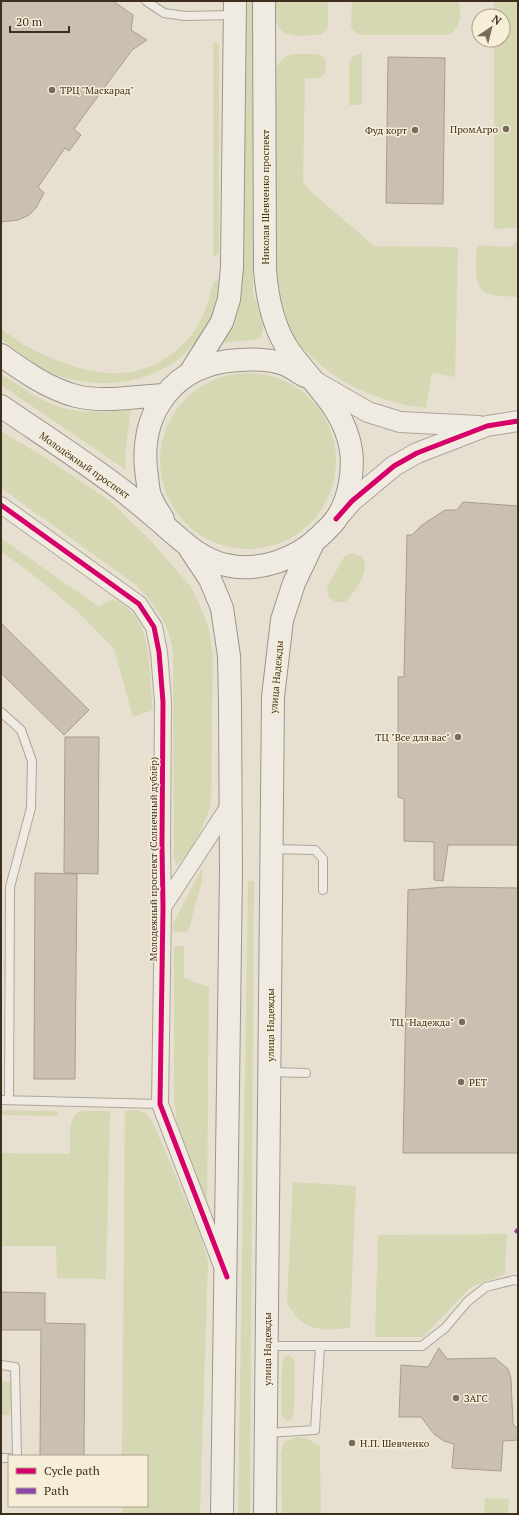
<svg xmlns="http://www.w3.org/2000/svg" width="519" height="1515" viewBox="0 0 519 1515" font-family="'PT Serif',serif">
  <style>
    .green { fill: #d6d7b3 }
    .building { fill: #cbbfb2; stroke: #a89c90 }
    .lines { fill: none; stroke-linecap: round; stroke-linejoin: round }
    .service-casing { stroke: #ada599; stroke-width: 10 }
    .minor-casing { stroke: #ada599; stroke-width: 18 }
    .tertiary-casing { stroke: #ada599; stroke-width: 22 }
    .secondary-casing { stroke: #9c958a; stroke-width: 24 }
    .service { stroke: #efebe3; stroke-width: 8 }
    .minor { stroke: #efebe3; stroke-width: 16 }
    .tertiary { stroke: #efebe3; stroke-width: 20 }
    .secondary { stroke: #efebe3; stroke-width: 22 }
    .quiet { stroke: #8e44ad; stroke-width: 4; stroke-dasharray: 8 4; stroke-linecap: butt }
    .cycleway-casing { stroke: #f7eed8; stroke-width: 8 }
    .cycleway { stroke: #d6006c; stroke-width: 5 }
    .poi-dot { fill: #786c5e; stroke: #f7eed8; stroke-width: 1.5 }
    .labels { text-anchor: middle; stroke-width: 3; stroke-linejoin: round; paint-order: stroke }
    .poi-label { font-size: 10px; fill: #3d2e20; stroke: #f7eed8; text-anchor: start }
    .street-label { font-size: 10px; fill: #3d2e20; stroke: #f7eed8 }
  </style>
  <rect width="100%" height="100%" fill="#e7e0d1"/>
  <!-- green -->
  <path class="green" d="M244 1H253V293C257 308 269 326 259 339L224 343 237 315 242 283Z
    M276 1H328V28L321 35C307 35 283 40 277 24 274 17 276 8 276 1Z
    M352 1H458C463 13 460 28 449 35H359L351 28Z
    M494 1H518V228L494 229V40H503V16H494Z
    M213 42 219 44V254L213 257Z
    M362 53V105H349V62L353 56Z
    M318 54 325 58 326 72 319 78H305L303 181 309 190 374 246 458 247 455 377 432 373 426 408C377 403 326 379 296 340 283 322 279 297 276 276V69C284 49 299 55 318 54Z
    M518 240V297C509 296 498 297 489 294 471 290 477 258 477 245L510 247Z
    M220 280C219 292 218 305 213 316 185 373 126 394 66 378 42 372 21 353 1 339V329C12 336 22 345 34 350 69 367 113 383 151 366 157 364 162 360 167 357 196 338 206 315 213 282Z
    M160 461a88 88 0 1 1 176 0a88 88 0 1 1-176 0Z
    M1 374C18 385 37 399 57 406 78 414 109 412 131 410L125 453 126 470 1 385Z
    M1 431 49 460 110 501 153 543 191 587 202 610 209 630 213 656 211 804C204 825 193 852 176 865L174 857 173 650C166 618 157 608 136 585L1 488Z
    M1 538 99 607 108 601 115 599C124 605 134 612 139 622 151 643 150 685 153 710L133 717 114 649 78 612 36 577 1 551Z
    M352 553 363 557C363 559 365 563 365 566 365 578 353 595 345 602H335L328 596 327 587 344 557Z
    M202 868V881L188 932H173V924Z
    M248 881H254L250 1514H238Z
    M174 946H184V978L209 987 207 1202 177 1123 174 1101Z
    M1 1110 56 1111 59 1113 57 1116 1 1115Z
    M137 1110 147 1114 153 1123 199 1231 208 1261 200 1514H122V1506H147V1456H122L125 1111Z
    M80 1111H110L106 1279 57 1278 56 1246H1V1153L70 1154C71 1141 66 1119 80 1111Z
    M293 1182 356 1186 350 1328C319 1331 304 1332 287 1303Z
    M507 1234 505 1274 471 1287 423 1337H375L378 1235Z
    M289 1355 294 1359 295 1365 294 1411 292 1418 288 1421 281 1415 282 1363 284 1357Z
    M1 1381 12 1382 10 1415H1Z
    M297 1437 306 1438 320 1446 321 1514H282L281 1453 284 1442Z
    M485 1498 509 1499 508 1514H484Z"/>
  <!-- building -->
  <path class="building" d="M1 1H113L133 15 131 30 147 40 132 50 74 129 81 135 69 151 65 148 38 187 44 193 36 208 29 215 18 220 1 222Z
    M388 57 445 58 443 204 386 203Z
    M463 502 518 506V845H448L443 881 434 880V842L404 841V799L398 797V677H404L407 535H412L422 525 445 510H457Z
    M1 623 89 710 64 735 1 673Z
    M65 737H99L98 874 64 873Z
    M35 873 77 874 75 1079H34Z
    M446 887 518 888V1153H403L408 890Z
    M1 1292 45 1293V1323L85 1324 84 1456H40L41 1330H1Z
    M439 1348 447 1359 495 1358 508 1369 511 1379 513 1424 518 1429V1440L503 1441 501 1471 452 1468 454 1444 444 1441 434 1434 421 1417H399L401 1365 428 1367Z"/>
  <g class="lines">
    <!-- service casing -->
    <g class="service-casing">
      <path id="service" d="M146 1 164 13 185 16 233 15
        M1 712 21 730 32 761 31 808 10 887 9 1100
        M273 849 315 850 323 859V890
        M270 1072 306 1073
        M1 1100 160 1104
        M268 1346H422L445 1328 468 1301 486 1287 514 1280 518 1281
        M1 1365 15 1367 17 1456
        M267 1433 315 1430 320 1347
        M1 1458H9"/>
    </g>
    <!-- minor casing -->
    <g class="minor-casing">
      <path id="minor" d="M1 505 139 604 154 627 159 652 163 702 162 845 163 907 160 1104 222 1266
        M163 907 231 803"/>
    </g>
    <!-- tertiary casing -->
    <g class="tertiary-casing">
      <path id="tertiary" d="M314 381 368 412 400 422 479 426
        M340 515 352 501 394 466 417 453 487 426 518 421"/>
    </g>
    <!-- secondary casing -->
    <g class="secondary-casing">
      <path id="secondary" d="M1 355C23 371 49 389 76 396 104 403 136 396 165 395
        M190 373 222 322 229 299 232 267 235 1
        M1 406C43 435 87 463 127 494 140 505 154 516 166 527 184 542 201 560 226 565 258 573 297 559 320 536 325 531 332 525 336 519 349 501 354 471 351 450 345 409 313 384 290 352 273 328 267 298 265 269L264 1
        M163 519C159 513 154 505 151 498 148 492 148 484 147 477 137 414 173 363 239 360 253 359 270 359 284 364 291 367 298 372 305 376
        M190 549 210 579 222 608 229 656 230 703 231 872 222 1514
        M265 1514 273 697 282 620 294 583 313 543"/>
    </g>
    <!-- service -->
    <use href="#service" class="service"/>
    <!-- minor -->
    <use href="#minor" class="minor"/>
    <!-- tertiary -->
    <use href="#tertiary" class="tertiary"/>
    <!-- secondary -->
    <use href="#secondary" class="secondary"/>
    <!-- quiet -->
    <path class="quiet" d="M515 1230 518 1232"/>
    <!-- cycleway casing -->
    <g class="cycleway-casing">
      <path id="cycleway" d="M1 505 139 604 154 627 159 652 163 702 162 845 163 907 160 1104 227 1277
        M336 519 352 501 394 466 417 453 487 426 518 421"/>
    </g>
    <!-- cycleway -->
    <use href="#cycleway" class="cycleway"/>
  </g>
  <!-- markers -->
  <g class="poi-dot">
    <circle cx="52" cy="90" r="4"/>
    <circle cx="506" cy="129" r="4"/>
    <circle cx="415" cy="130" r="4"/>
    <circle cx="458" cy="737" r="4"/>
    <circle cx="462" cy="1022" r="4"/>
    <circle cx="461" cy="1082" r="4"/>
    <circle cx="456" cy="1398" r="4"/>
    <circle cx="352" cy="1443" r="4"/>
  </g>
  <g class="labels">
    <!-- poi labels -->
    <g class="poi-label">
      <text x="60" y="94">ТРЦ "Маскарад"</text>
      <text x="498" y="133" text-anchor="end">ПромАгро</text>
      <text x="407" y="134" text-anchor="end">Фуд корт</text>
      <text x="450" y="741" text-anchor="end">ТЦ "Все для вас"</text>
      <text x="454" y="1026" text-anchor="end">ТЦ "Надежда"</text>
      <text x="469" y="1086">РЕТ</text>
      <text x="464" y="1402">ЗАГС</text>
      <text x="360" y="1447">Н.П. Шевченко</text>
    </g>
    <!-- street labels -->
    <g class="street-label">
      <text transform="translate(265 197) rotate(-90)" y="4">Николая Шевченко проспект</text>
      <text transform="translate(85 465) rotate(35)" y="4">Молодёжный проспект</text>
      <text transform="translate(276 677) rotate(-85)" y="4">улица Надежды</text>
      <text transform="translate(153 859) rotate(-90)" y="4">Молодежный проспект (Солнечный дублёр)</text>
      <text transform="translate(270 1025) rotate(-90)" y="4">улица Надежды</text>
      <text transform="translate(267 1349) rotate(-90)" y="4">улица Надежды</text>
    </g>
  </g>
  <!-- border -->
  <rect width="519" height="1515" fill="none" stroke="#3d2e20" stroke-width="4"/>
  <!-- legend -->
  <rect x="8" y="1455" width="140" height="52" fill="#f7eed8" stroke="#ada18e"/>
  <rect x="16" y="1468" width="20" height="6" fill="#d6006c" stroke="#ada18e"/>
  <text x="44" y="1475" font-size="12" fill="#3d2e20">Cycle path</text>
  <rect x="16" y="1488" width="20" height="6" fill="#8e44ad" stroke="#ada18e"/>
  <text x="44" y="1495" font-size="12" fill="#3d2e20">Path</text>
  <!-- north arrow -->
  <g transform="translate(491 28) rotate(35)"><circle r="19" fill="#f7eed8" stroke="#ada18e"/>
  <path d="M0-3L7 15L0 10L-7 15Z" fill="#786c5e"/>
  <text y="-6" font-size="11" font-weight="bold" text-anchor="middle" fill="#3d2e20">N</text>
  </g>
  <!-- scale -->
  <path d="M10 26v6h59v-6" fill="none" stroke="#3d2e20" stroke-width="2"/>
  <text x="16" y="26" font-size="12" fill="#3d2e20" stroke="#f7eed8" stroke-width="3" paint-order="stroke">20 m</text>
</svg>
